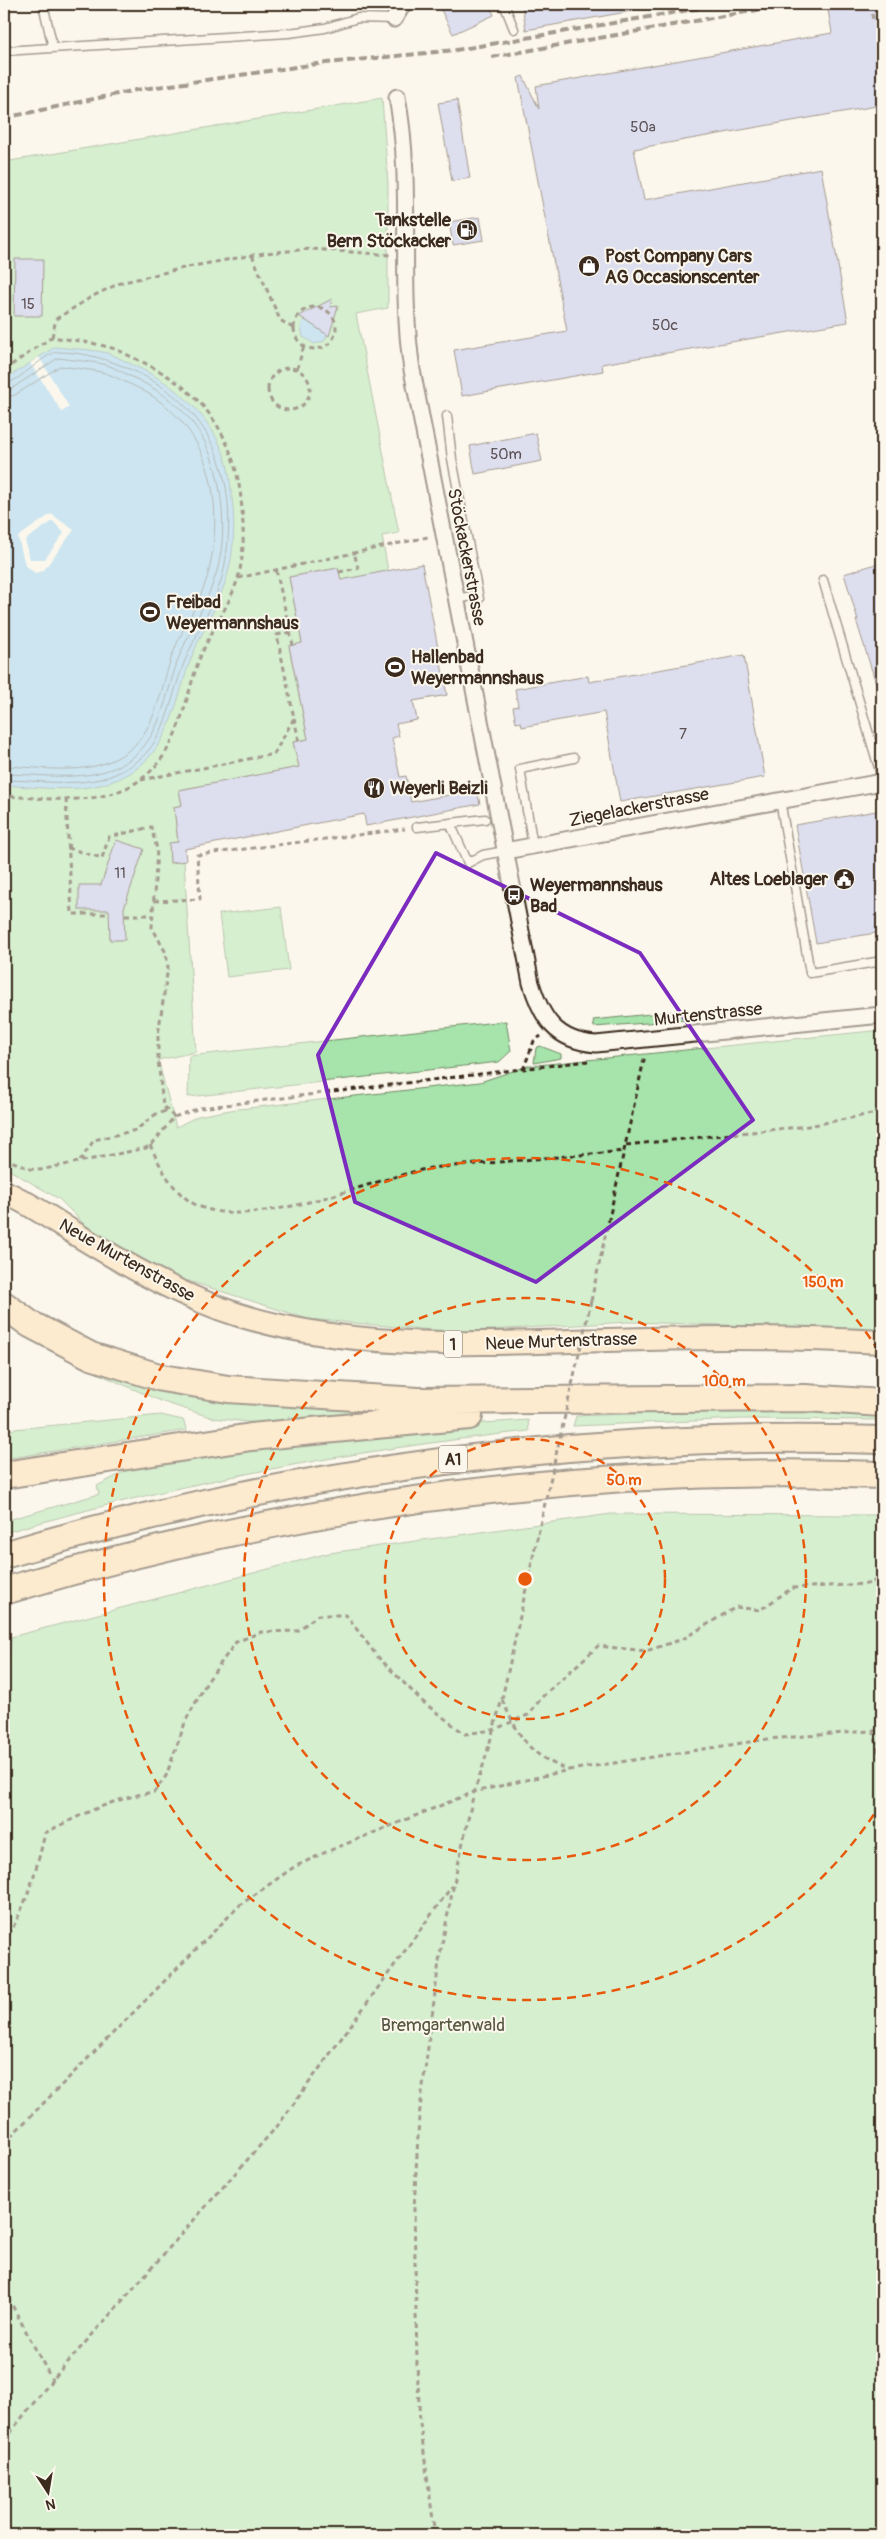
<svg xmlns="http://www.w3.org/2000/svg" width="886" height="2539" viewBox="0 0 886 2539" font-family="Pangolin,sans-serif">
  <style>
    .green { fill: #a6e4ab; stroke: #708764 }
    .water { fill: #94cff4; stroke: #708d9e }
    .pier { fill: #fbf7ec; fill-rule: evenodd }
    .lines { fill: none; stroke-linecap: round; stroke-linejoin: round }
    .shore { stroke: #5f6c74; stroke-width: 1 }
    .building { fill: #b9beef; stroke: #3b2a1e }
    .lane-casing { stroke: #3b2a1e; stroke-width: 11 }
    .street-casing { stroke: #3b2a1e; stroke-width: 19 }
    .primary-casing { stroke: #3b2a1e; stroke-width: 26 }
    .highway-casing { stroke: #3b2a1e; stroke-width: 30 }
    .path { stroke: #3b2a1e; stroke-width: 3; stroke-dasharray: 5 4; stroke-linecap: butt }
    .lane { stroke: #fbf7ec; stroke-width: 8 }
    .street { stroke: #fbf7ec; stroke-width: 15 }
    .primary { stroke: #fedbac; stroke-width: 22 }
    .highway { stroke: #fedbac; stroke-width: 26 }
    .rail { stroke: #3b2a1e; stroke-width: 4; stroke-dasharray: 8 4; stroke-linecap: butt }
    .path-bridge { stroke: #3b2a1e; stroke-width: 3; stroke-dasharray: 5 4; stroke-linecap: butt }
    .marked { fill: none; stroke: #7b2cbf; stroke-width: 4; stroke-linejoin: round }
    .ring { fill: none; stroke: #e8590c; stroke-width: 2.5; stroke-dasharray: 9 6 }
    .labels { text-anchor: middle; stroke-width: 4; stroke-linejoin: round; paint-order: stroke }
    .number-label { font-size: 15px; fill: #5a4f52 }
    .shield { fill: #fbf7ec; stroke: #75685c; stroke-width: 1 }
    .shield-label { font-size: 16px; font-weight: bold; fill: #3b2a1e }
    .poi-label { font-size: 18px; font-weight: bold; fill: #3b2a1e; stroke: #fbf7ec; text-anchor: start }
    .street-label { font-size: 18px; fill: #3b2a1e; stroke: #fbf7ec }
    .park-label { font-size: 18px; fill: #565841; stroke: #fbf7ec }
    .centre { fill: #e8590c; stroke: #fbf7ec; stroke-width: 2.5 }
    .ring-label { font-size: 15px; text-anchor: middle; font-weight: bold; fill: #e8590c; stroke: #fbf7ec; stroke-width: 4; stroke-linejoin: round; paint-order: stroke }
  </style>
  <rect width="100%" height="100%" fill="#fbf7ec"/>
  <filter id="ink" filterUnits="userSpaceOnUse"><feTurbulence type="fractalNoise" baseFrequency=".02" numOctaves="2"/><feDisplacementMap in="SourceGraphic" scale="10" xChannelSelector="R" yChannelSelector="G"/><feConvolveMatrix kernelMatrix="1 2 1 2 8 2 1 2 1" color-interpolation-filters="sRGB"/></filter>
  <g filter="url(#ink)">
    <!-- green -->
    <path class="green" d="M382 98 388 183V308L356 314 399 533 382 536 388 571 447 695 413 701 417 720 340 580 338 568 289 577 302 644 289 647 308 739 293 742 299 767 179 790 182 805 174 807 178 842 170 843V863L184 861 196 1052 158 1060 176 1127 198 1116 230 1110 480 1082 528 1066 882 1030V1330L629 1322 455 1332 308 1319 173 1276 90 1230 59 1199 4 1167V162Z
      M281 907 289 970 227 977 219 914Z
      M670 1012 686 1014 699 1019 594 1027 593 1020Z
      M506 1021 511 1051 499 1062 188 1097 189 1056Z
      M540 1046 561 1054V1058L534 1063 536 1048Z
      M4 1316 54 1348 369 1409V1411L291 1419 289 1415 288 1419 256 1423 213 1418 163 1402 83 1367 11 1328 4 1321Z
      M741 1409 882 1414V1420L742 1419 573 1426 576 1416Z
      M161 1415 183 1420 187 1430 4 1459V1430Z
      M528 1420 529 1431C351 1450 176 1483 4 1533V1521L99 1494 97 1486 151 1458 469 1424Z
      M611 1514 882 1515V2535H4V1705L11 1637 329 1553Z"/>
    <!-- water -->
    <path class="water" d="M305 317 331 329 324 341 315 344 303 337 301 326Z
      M55 347C72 349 91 349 107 353 116 356 126 362 135 366 175 384 213 417 226 461 229 470 230 481 231 491 235 518 235 547 228 573 220 603 203 628 192 656 176 697 172 745 133 771 96 796 46 788 4 785V380Z"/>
    <!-- pier -->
    <path class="pier" d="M39 357 69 407 62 412 30 363Z
      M51 514 74 530 43 571 35 573 25 565 18 537ZM53 521 64 533 45 559H30L25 540Z"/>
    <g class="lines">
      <!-- shore -->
      <path class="shore" d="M4 384C19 383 45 352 58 352 85 352 110 360 134 371 217 409 240 485 224 569 217 603 196 632 184 663 169 701 167 744 129 767 91 791 46 780 4 780
        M4 390 11 389 58 358C73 360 88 361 103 364 112 366 122 372 130 376 184 401 211 434 220 492 224 518 224 546 217 571 208 602 191 628 179 657 165 694 162 740 126 762 89 784 44 774 4 774
        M4 398 15 395 60 366C73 368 88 369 101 372 111 374 122 381 132 385 206 419 225 491 210 566 204 597 184 624 173 653 160 688 157 734 122 755 87 777 43 767 4 766"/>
    </g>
    <!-- building -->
    <path class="building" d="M449 4H489L494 15 453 34 440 8Z
      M522 4H631L632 11 526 30Z
      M827 4H882V105L634 149 644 200 821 168 848 322 602 364 603 371 462 396 454 350 567 331 518 78 523 76 539 109 536 86 832 33Z
      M457 100 470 178 452 181 438 103Z
      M480 217 484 240 453 245 449 222Z
      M15 259H43L42 316H14Z
      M332 299 330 307 338 306 329 336 299 316Z
      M536 433 542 461 475 474 470 446Z
      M882 562V689L878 690 856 620H858L844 574Z
      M422 564 447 695 413 701 417 720 396 724 399 736 392 738 400 777 406 776 411 802 477 790 480 804 366 826 364 814 185 849 186 861 170 863 169 843 178 842 174 807 182 805 179 790 299 767 293 742 308 739 289 646 302 643 289 577 338 568 341 580Z
      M744 655 765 777 620 802 604 712 522 727 521 722 516 723 513 707 518 706 515 689 588 676 589 682Z
      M882 810V932L816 943 795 825Z
      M116 840 144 849 124 908 125 940H110L109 910H79V885H101Z"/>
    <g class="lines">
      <!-- lane casing -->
      <g class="lane-casing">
        <path id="lane" d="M43 4 53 48
          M504 4 514 29
          M4 51 289 33 325 28 358 18 394 19
          M447 416 452 459 479 599
          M823 580 882 778
          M456 599 478 595
          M780 800 810 973 882 961
          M450 823 468 863 483 855 505 851
          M417 827 485 819
          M533 846 520 769 574 758"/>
      </g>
      <!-- street casing -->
      <g class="street-casing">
        <path id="street" d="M394 19 403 4
          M397 97C414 187 398 279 412 370L531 983C542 1019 556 1041 596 1044L882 1015
          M505 851 882 782"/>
      </g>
      <!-- primary casing -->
      <g class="primary-casing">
        <path id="primary" d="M4 1192C30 1203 55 1221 79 1236 130 1267 182 1297 239 1315 359 1352 483 1343 607 1340 699 1337 791 1337 882 1342"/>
      </g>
      <!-- highway casing -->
      <g class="highway-casing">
        <path id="highway" d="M4 1305 30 1324 91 1356 162 1378 228 1389 418 1401 805 1398 882 1403
          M4 1475 251 1437 469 1416
          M4 1555C289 1470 585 1431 882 1440
          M4 1591C289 1505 585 1464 882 1475"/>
      </g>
      <!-- path -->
      <path class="path" d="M872 14 873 19
        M252 255 280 320 293 328
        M294 328a21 21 0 1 1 42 0a21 21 0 1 1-42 0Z
        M52 337 56 319 93 296 120 283 188 267 264 253 311 249 391 255
        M268 389a21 21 0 1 1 42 0a21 21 0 1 1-42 0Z
        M297 369 304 346
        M4 370 52 337C71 340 90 342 108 347 118 349 127 355 136 359 203 389 237 436 242 510 244 533 244 556 238 578 229 607 210 632 199 660 184 701 179 753 140 780 100 808 49 798 4 796
        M339 572 358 568 354 552
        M238 578 428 537
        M290 632 293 645
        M294 718 299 741
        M141 780 274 754 294 718 277 635 290 632 276 569
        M66 799 72 914H110
        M68 848 102 858 109 837 151 827 157 849 152 927 166 953 168 967 158 1035V1059L163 1106 174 1117
        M154 901 200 899 197 855 405 829
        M125 915H152
        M523 1070 534 1041 541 1036
        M150 1145C161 1168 173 1193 196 1205 255 1233 369 1179 431 1168L625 1151
        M626 1145 808 1126 882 1112
        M4 1158 30 1169 40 1170 146 1148 154 1142 174 1117 200 1108 588 1061
        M80 1161 94 1140 136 1130 156 1114 166 1111
        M591 1301 645 1055
        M502 1700C520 1737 527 1755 569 1770
        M873 1730 882 1764
        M4 1943C25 1909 36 1873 45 1833 80 1815 114 1798 154 1792L166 1776 186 1720 207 1682 236 1642 261 1632 297 1631 318 1615H346L377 1656 423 1702 465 1734 493 1730 528 1715 543 1696 598 1646 646 1651 683 1639 736 1607 760 1610 792 1588 867 1584 882 1578
        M4 2143 240 1905 294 1867 326 1852 474 1792 569 1770 768 1739 882 1730
        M4 2290 52 2380
        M4 2440 52 2380 279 2124 452 1886
        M435 2535 420 2423 417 2364 414 2209 419 2117 440 1954 454 1883 474 1792 484 1763 502 1699 538 1534"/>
      <!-- lane -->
      <use href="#lane" class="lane"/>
      <!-- street -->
      <use href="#street" class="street"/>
      <!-- primary -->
      <use href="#primary" class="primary"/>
      <!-- highway -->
      <use href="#highway" class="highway"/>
      <!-- rail -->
      <path class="rail" d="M492 57 791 4
        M4 118 136 90 317 64 456 50 724 4"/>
      <!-- path-bridge -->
      <path class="path-bridge" d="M538 1534 591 1301"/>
    </g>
  </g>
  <!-- marked area -->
  <path d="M0 0H886V2539H0ZM436 853 640 953 753 1120 536 1282 355 1202 318 1055Z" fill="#fbf7ec" fill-opacity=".55" fill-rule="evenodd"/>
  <path class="marked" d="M436 853 640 953 753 1120 536 1282 355 1202 318 1055Z"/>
  <!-- distance rings -->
  <g class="ring">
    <circle cx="525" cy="1579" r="140"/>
    <circle cx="525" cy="1579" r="281"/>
    <path d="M882 1802A421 421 0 1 1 882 1356"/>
  </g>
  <!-- icons -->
  <defs>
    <g id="fuel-disc" transform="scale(1.125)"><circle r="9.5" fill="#3b2a1e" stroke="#fbf7ec"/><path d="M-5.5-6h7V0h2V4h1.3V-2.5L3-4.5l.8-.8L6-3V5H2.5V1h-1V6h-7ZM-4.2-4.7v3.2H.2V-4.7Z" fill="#fff"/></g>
    <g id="shop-disc" transform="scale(1.125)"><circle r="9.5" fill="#3b2a1e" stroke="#fbf7ec"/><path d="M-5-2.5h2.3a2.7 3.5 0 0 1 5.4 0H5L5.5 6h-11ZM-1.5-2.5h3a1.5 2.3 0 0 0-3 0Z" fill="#fff"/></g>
    <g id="stadium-disc" transform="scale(1.125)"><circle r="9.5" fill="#3b2a1e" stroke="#fbf7ec"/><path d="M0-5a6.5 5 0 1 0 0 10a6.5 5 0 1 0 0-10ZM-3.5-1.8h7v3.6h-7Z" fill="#fff"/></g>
    <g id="restaurant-disc" transform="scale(1.125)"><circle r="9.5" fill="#3b2a1e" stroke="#fbf7ec"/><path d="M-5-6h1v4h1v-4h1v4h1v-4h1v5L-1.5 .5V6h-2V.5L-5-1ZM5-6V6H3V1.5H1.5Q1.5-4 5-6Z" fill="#fff"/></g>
    <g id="civic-disc" transform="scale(1.125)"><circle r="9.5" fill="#3b2a1e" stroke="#fbf7ec"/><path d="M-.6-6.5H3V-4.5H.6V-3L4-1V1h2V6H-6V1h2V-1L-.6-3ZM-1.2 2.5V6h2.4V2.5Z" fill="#fff"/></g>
    <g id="bus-disc" transform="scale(1.125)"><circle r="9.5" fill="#3b2a1e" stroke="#fbf7ec"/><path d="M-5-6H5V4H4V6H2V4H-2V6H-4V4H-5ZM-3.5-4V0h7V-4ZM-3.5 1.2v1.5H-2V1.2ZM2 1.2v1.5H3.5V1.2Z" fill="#fff"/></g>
  </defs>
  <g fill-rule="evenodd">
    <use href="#fuel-disc" x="467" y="230"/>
    <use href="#shop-disc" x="589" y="266"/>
    <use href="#stadium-disc" x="150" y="612"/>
    <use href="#stadium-disc" x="395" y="667"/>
    <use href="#restaurant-disc" x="374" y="788"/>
    <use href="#civic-disc" x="844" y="879"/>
    <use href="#bus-disc" x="514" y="895"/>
  </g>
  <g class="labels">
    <!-- number labels -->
    <g class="number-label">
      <text x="643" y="132">50a</text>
      <text x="28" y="309">15</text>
      <text x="665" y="330">50c</text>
      <text x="506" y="459">50m</text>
      <text x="683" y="739">7</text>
      <text x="120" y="878">11</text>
    </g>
    <!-- shield labels -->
    <g class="shield">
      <rect x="444" y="1330.5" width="18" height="27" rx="4"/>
      <rect x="439" y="1445.5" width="28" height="27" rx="4"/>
    </g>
    <g class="shield-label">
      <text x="453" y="1350">1</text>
      <text x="453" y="1465">A1</text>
    </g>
    <!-- poi labels -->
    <g class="poi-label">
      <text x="451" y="226" text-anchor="end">Tankstelle<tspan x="451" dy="21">Bern Stöckacker</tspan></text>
      <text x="605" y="262">Post Company Cars<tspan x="605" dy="21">AG Occasionscenter</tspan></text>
      <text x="166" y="608">Freibad<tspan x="166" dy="21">Weyermannshaus</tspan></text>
      <text x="411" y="663">Hallenbad<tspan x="411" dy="21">Weyermannshaus</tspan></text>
      <text x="390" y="794">Weyerli Beizli</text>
      <text x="828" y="885" text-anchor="end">Altes Loeblager</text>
      <text x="530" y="891">Weyermannshaus<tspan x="530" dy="21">Bad</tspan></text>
    </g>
    <!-- street labels -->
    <g class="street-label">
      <text transform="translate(467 557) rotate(79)" y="6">Stöckackerstrasse</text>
      <text transform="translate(639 807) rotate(-11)" y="6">Ziegelackerstrasse</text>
      <text transform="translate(708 1014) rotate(-6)" y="6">Murtenstrasse</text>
      <text transform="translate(127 1260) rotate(29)" y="6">Neue Murtenstrasse</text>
      <text transform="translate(561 1341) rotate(-2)" y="6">Neue Murtenstrasse</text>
    </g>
    <!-- park labels -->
    <g class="park-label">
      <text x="443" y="2031">Bremgartenwald</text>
    </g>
  </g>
  <circle cx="525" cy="1579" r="8" class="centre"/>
  <g class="ring-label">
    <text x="823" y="1287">150 m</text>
    <text x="724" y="1386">100 m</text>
    <text x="624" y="1485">50 m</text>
  </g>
  <!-- margin -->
  <rect width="886" height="2539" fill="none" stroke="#fbf7ec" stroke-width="20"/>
  <rect x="10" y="10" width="866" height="2519" fill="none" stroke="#3b2a1e" stroke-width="2" filter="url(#ink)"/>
  <!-- north arrow -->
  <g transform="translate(48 2492) rotate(168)" stroke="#fbf7ec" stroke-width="4" paint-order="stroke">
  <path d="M0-4L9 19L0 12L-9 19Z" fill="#3b2a1e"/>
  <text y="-8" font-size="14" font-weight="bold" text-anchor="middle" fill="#3b2a1e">N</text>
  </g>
</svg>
